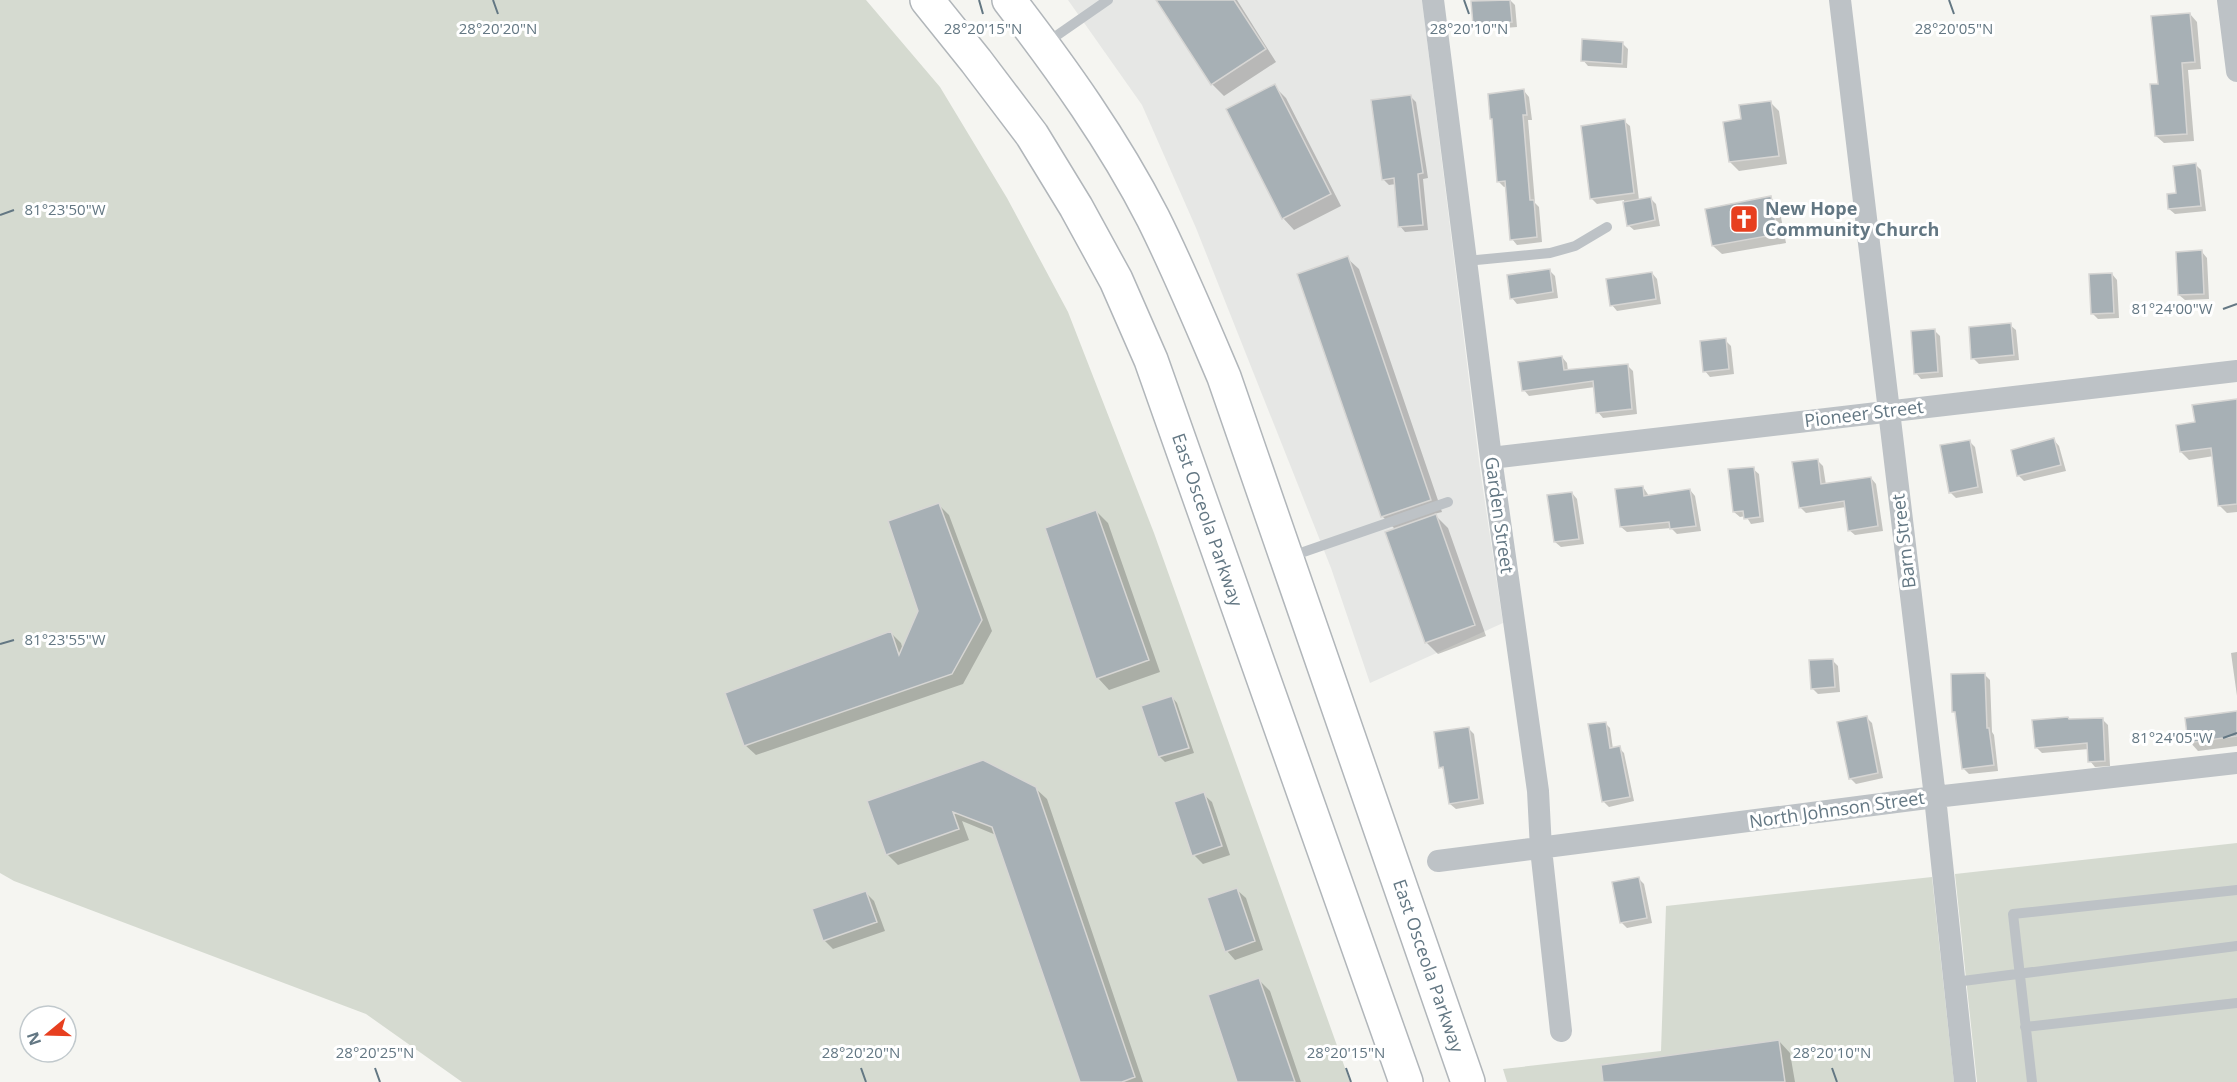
<svg xmlns="http://www.w3.org/2000/svg" width="2237" height="1082" viewBox="0 0 2237 1082" font-family="'Open Sans',sans-serif">
  <style>
    .built { fill: #e6e7e5 }
    .green { fill: #d5dad0 }
    .shadow { fill: #0003 }
    .building { fill: #a7b0b5; stroke: #d7d6d4; stroke-width: 1.5 }
    .lines { fill: none; stroke-linecap: round; stroke-linejoin: round }
    .primary-casing { stroke: #b1b6ba; stroke-width: 36 }
    .service { stroke: #bdc2c6; stroke-width: 10 }
    .minor { stroke: #bdc2c6; stroke-width: 22 }
    .primary { stroke: #fff; stroke-width: 33 }
    .ticks { fill: none; stroke: #637783; stroke-width: 2 }
    .labels { text-anchor: middle; stroke-width: 6; stroke-linejoin: round; paint-order: stroke }
    .poi-label { font-size: 18px; font-weight: bold; fill: #637783; stroke: #fff; text-anchor: start }
    .street-label { font-size: 18px; fill: #637783; stroke: #fff }
    .ticks-label { font-size: 15px; text-anchor: middle; fill: #637783; stroke: #fff; stroke-width: 6; stroke-linejoin: round; paint-order: stroke }
  </style>
  <rect width="100%" height="100%" fill="#f5f5f1"/>
  <!-- built -->
  <path class="built" d="M1068 0H1422L1480 469 1503 623 1370 683 1331 568 1196 228 1142 105Z"/>
  <!-- green -->
  <path class="green" d="M0 0H866L940 87 1007 198 1068 312 1154 533 1350 1082H462L366 1014 14 881 0 873Z
    M2237 843V1082H1977L1955 874Z
    M1932 877 1954 1082H1507L1503 1069 1661 1051 1666 906Z"/>
  <!-- shadow -->
  <path class="shadow" d="M1158 0H1237L1276 62 1224 96 1212 84Z
    M1510 0 1515 5 1517 27 1480 30 1474 24 1472 2Z
    M2190 14 2197 22 2201 69 2188 70 2194 141 2164 143 2156 136 2159 85Z
    M1622 43 1628 49 1627 68 1588 66 1583 60Z
    M1274 86 1286 98 1341 206 1294 230 1283 218Z
    M1524 91 1529 97 1532 120H1528L1535 203 1539 207 1542 242 1517 245 1512 239 1507 186 1504 187 1498 181 1494 121Z
    M1410 96 1416 102 1428 178 1423 179 1428 230 1405 232 1400 226 1396 184 1389 185 1384 180Z
    M1770 102 1779 111 1787 164 1739 171 1730 162 1743 121Z
    M1624 121 1630 126 1639 200 1650 198 1656 204 1660 226 1634 230 1628 225 1624 200 1597 204 1591 198Z
    M2196 165 2201 170 2206 211 2175 214 2169 209Z
    M1771 198 1779 207 1786 243 1722 254 1713 246Z
    M2202 252 2207 258 2209 299 2185 300 2179 295Z
    M1347 258 1359 269 1442 512 1434 514 1448 528 1486 636 1438 654 1426 642 1396 530 1382 516Z
    M1549 270 1555 276 1558 298 1517 304 1512 298Z
    M1652 273 1657 279 1661 304 1617 311 1612 305Z
    M2112 274 2117 280 2119 318 2098 319 2092 313Z
    M2010 325 2016 330 2019 360 1979 364 1973 358Z
    M1934 330 1940 336 1943 377 1921 379 1916 373Z
    M1725 340 1731 346 1734 374 1710 377 1705 371Z
    M1562 357 1567 363 1568 371 1627 365 1633 371 1637 414 1603 418 1598 412 1595 387 1529 396 1524 390Z
    M2237 401V512L2227 513 2219 505 2214 456 2189 460 2181 452 2196 424Z
    M2054 440 2059 446 2066 471 2024 481 2019 476 2012 451Z
    M1970 442 1975 447 1983 493 1956 498 1950 492Z
    M1817 460 1823 466 1826 485 1871 478 1876 484 1883 531 1855 535 1849 530 1846 507 1806 513 1800 507Z
    M1753 469 1759 474 1764 522 1751 524 1746 516 1740 517 1734 512Z
    M1643 487 1649 496 1690 490 1695 496 1701 531 1677 534 1671 528 1627 532 1621 527Z
    M1572 493 1577 499 1584 544 1561 547 1555 542Z
    M939 505 949 515 992 631 963 684 756 755 745 745 891 633 901 643 903 650 920 611Z
    M1096 511 1108 523 1160 672 1109 690 1098 678Z
    M2237 652V696L2231 653Z
    M1833 661 1838 666 1840 692 1818 694 1812 688Z
    M1984 674 1990 680 1992 732 1994 735 1998 771 1969 774 1963 768 1956 714 1954 711Z
    M1172 697 1177 703 1194 753 1165 762 1160 757 1143 707Z
    M2237 712V746L2198 751 2190 742Z
    M1867 718 1872 723 1883 778 1856 784 1850 778Z
    M2102 719 2108 725 2110 766 2095 767 2090 761 2089 749 2042 753 2036 747 2070 721Z
    M1605 723 1610 728 1613 749 1619 748 1624 753 1634 801 1609 807 1604 802Z
    M1468 728 1474 734 1484 804 1456 809 1450 804 1445 771 1441 767Z
    M1035 788 1047 799 1143 1082H1081L996 835 962 821 969 840 898 865 887 854 869 801Z
    M1203 794 1212 802 1230 855 1203 864 1194 855Z
    M1639 879 1644 884 1652 923 1627 928 1621 922Z
    M1237 890 1246 898 1263 950 1235 960 1227 951Z
    M866 893 874 901 885 931 833 949 824 940Z
    M1258 979 1270 991 1301 1082H1239Z
    M1779 1041 1790 1053 1795 1082H1604Z"/>
  <!-- building -->
  <path class="building" d="M1156 0H1234L1266 49 1211 85Z
    M1510 0 1512 22 1473 25 1471 1Z
    M2190 13 2195 62 2182 63 2187 134 2155 136 2150 84H2158L2151 16Z
    M1582 39 1623 42 1622 64 1581 61Z
    M1275 84 1331 194 1282 219 1226 109Z
    M1524 89 1527 115H1523L1530 200H1534L1537 237 1510 240 1505 181 1497 182 1492 119H1490L1488 94Z
    M1411 95 1423 173 1418 174 1423 225 1398 227 1394 178 1382 180 1371 100Z
    M1771 101 1779 156 1729 162 1723 122 1741 119 1739 105Z
    M1625 119 1634 193 1590 199 1581 126Z
    M2196 163 2201 206 2168 209 2167 194 2176 193 2173 166Z
    M1771 196 1778 234 1712 246 1705 209Z
    M1651 197 1655 220 1627 226 1623 202Z
    M2202 250 2204 294 2178 295 2176 252Z
    M1348 256 1431 500 1381 517 1297 274Z
    M1550 269 1553 292 1510 299 1507 275Z
    M1652 272 1656 299 1610 306 1606 279Z
    M2112 273 2114 313 2091 314 2089 274Z
    M2011 323 2014 355 1971 359 1969 327Z
    M1935 329 1938 372 1914 374 1911 331Z
    M1726 338 1729 369 1703 372 1700 341Z
    M1562 356 1564 370 1628 364 1632 409 1596 413 1593 381 1522 391 1518 362Z
    M2237 399V504L2218 506 2211 448 2180 452 2176 425 2195 422 2192 405Z
    M2054 438 2061 465 2017 476 2011 450Z
    M1970 440 1978 487 1949 493 1940 445Z
    M1818 459 1821 484 1871 477 1878 526 1848 531 1844 501 1799 508 1792 462Z
    M1754 467 1760 517 1744 519 1743 511 1733 512 1728 469Z
    M1643 486 1644 496 1690 489 1696 526 1670 529 1669 522 1620 527 1615 489Z
    M1572 492 1579 539 1554 542 1547 495Z
    M939 503 982 620 952 674 744 746 725 693 891 631 899 655 918 611 888 521Z
    M1096 510 1149 660 1096 679 1045 528Z
    M1436 514 1475 625 1425 643 1385 532Z
    M1833 659 1835 687 1811 689 1809 660Z
    M1985 673 1987 728H1989L1994 765 1962 769 1955 712H1952L1951 674Z
    M1172 696 1189 748 1158 757 1141 706Z
    M2237 711V736L2188 743 2185 718Z
    M1867 716 1878 773 1849 779 1837 722Z
    M2068 717 2069 719 2103 718 2105 761 2088 762 2087 743 2035 748 2032 720Z
    M1606 722 1610 748 1620 746 1630 797 1602 802 1588 724Z
    M1469 727 1479 799 1449 804 1443 767 1439 768 1434 732Z
    M983 760 1036 787 1135 1077 1122 1082H1080L992 827 953 812 959 829 886 855 867 801Z
    M1204 792 1222 846 1192 856 1174 802Z
    M1639 877 1647 918 1620 923 1612 882Z
    M1237 888 1255 941 1225 952 1207 898Z
    M866 891 877 922 823 941 812 909Z
    M1259 978 1295 1082H1237L1208 995Z
    M1779 1040 1785 1082H1603L1601 1065Z"/>
  <g class="lines">
    <!-- primary casing -->
    <g class="primary-casing">
      <path id="primary" d="M927 0 976 61 1032 135 1076 207 1116 280 1151 360 1406 1082
        M1009 0C1062 69 1113 140 1153 218 1179 270 1201 323 1224 377L1468 1082"/>
    </g>
    <!-- service -->
    <path class="service" d="M1046 43 1108 0
      M1466 261 1550 253 1575 246 1607 227
      M1289 557 1448 502
      M1955 982 2237 946
      M2025 1027 2237 1003
      M2032 1082 2013 914 2237 890"/>
    <!-- minor -->
    <path class="minor" d="M1433 0 1491 458 1538 791 1541 849 1561 1031
      M1840 0 1935 797 1965 1082
      M2228 0 2237 71
      M1491 458 2237 371
      M1438 861 1935 797 2237 763"/>
    <!-- primary -->
    <use href="#primary" class="primary"/>
  </g>
  <!-- ticks -->
  <path class="ticks" d="M493 0 498 14M979 0 983 14M1464 0 1469 14M1949 0 1954 14M0 215 14 210M2223 309 2237 304M0 644 14 640M2223 738 2237 733M375 1068 380 1082M861 1068 866 1082M1346 1068 1351 1082M1832 1068 1837 1082"/>
  <!-- icons -->
  <defs>
    <g id="church-square" transform="scale(1.5)"><rect x="-9" y="-9" width="18" height="18" rx="4" fill="#e73f1f" stroke="#fff"/><path d="M-1.2-6h2.4v3.5h3.3v2.4h-3.3V6h-2.4V-.1h-3.3v-2.4h3.3Z" fill="#fff"/></g>
  </defs>
  <g fill-rule="evenodd">
    <use href="#church-square" x="1744" y="219"/>
  </g>
  <g class="labels">
    <!-- poi labels -->
    <g class="poi-label">
      <text x="1765" y="215">New Hope<tspan x="1765" dy="21">Community Church</tspan></text>
    </g>
    <!-- street labels -->
    <g class="street-label">
      <text transform="translate(1864 414) rotate(-7)" y="6">Pioneer Street</text>
      <text transform="translate(1499 515) rotate(82)" y="6">Garden Street</text>
      <text transform="translate(1207 520) rotate(71)" y="6">East Osceola Parkway</text>
      <text transform="translate(1904 541) rotate(-97)" y="6">Barn Street</text>
      <text transform="translate(1837 810) rotate(-8)" y="6">North Johnson Street</text>
      <text transform="translate(1428 966) rotate(71)" y="6">East Osceola Parkway</text>
    </g>
  </g>
  <g class="ticks-label">
    <text x="498" y="34">28°20'20"N</text>
    <text x="983" y="34">28°20'15"N</text>
    <text x="1469" y="34">28°20'10"N</text>
    <text x="1954" y="34">28°20'05"N</text>
    <text x="65" y="215">81°23'50"W</text>
    <text x="2172" y="314">81°24'00"W</text>
    <text x="65" y="645">81°23'55"W</text>
    <text x="2172" y="743">81°24'05"W</text>
    <text x="375" y="1058">28°20'25"N</text>
    <text x="861" y="1058">28°20'20"N</text>
    <text x="1346" y="1058">28°20'15"N</text>
    <text x="1832" y="1058">28°20'10"N</text>
  </g>
  <!-- north arrow -->
  <g transform="translate(48 1034) rotate(251)"><circle r="28" fill="#ffffff" stroke="#c1c9cd" stroke-width="1.5"/>
  <path d="M0-4.5L10 22L0 15L-10 22Z" fill="#e73f1f"/>
  <text y="-9" font-size="16" font-weight="bold" text-anchor="middle" fill="#637783">N</text>
  </g>
</svg>
